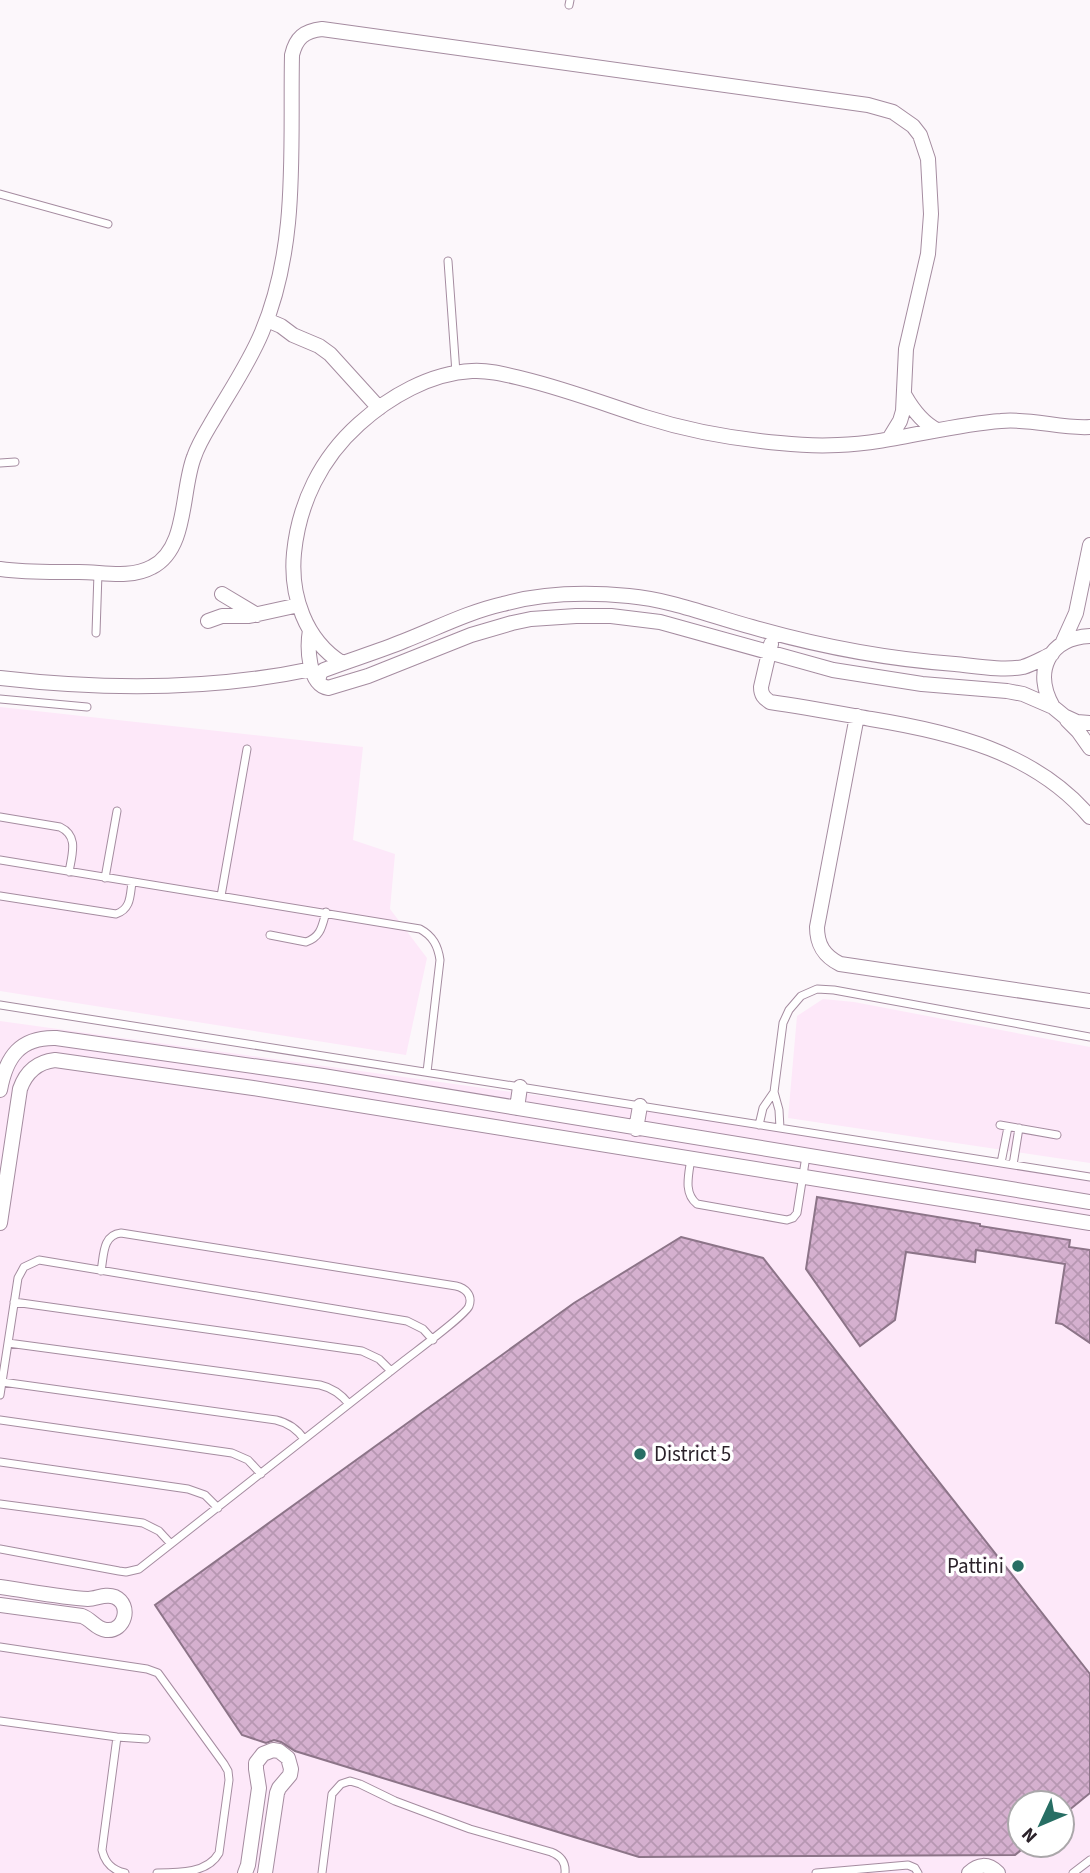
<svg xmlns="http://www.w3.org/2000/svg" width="1090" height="1873" viewBox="0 0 1090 1873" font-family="'Source Sans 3',sans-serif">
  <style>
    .built { fill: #fde8f9; fill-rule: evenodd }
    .building { fill: url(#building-cross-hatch); stroke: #8c7488; stroke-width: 2 }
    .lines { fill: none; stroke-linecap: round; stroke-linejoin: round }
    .service-casing { stroke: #a58ca0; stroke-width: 9 }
    .minor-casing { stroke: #a58ca0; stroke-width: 16 }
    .service { stroke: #fff; stroke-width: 7 }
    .minor { stroke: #fff; stroke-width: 14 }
    .poi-dot { fill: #276e64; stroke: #fff; stroke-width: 2.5 }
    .labels { text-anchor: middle; stroke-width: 7; stroke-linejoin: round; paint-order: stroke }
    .poi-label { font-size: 21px; fill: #2b222a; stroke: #fff; text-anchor: start }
  </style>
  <defs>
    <pattern id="building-cross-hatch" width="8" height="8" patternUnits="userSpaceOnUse" patternTransform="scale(1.75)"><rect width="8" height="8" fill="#d5b0cf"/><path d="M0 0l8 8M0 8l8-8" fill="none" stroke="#b797b2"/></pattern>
  </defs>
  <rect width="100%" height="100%" fill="#fcf7fb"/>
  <!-- built -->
  <path class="built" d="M0 707 363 747 353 840 395 854 390 909 427 958 406 1055 0 991Z
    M823 999 854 1002 1090 1047V1163L788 1118 797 1016Z
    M0 1021 1090 1172V1873H0ZM1020 1803H1062V1845H1020Z"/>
  <!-- building -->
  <path class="building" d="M817 1197 980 1224V1226L1070 1240 1069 1247 1090 1250V1343L1062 1324 1056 1323 1065 1264 976 1250 975 1262 906 1252 895 1320 860 1346 806 1269Z
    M681 1237 763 1258 1090 1674V1793L1062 1816V1803H1020V1851L1015 1855 639 1857 295 1751 281 1742 274 1740 266 1743 242 1735 155 1605 574 1303Z"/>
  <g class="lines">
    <!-- service casing -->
    <g class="service-casing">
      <path id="service" d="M569 5 570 0
        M0 194 108 224
        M448 261 456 373
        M0 463 15 462
        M96 633 98 573
        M0 699 87 707
        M0 817 60 827C79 836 72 854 69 872
        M0 860 420 929C433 936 438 946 440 960L427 1072
        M105 878 117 811
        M0 896 116 914C131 909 130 896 132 882
        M221 896 247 749
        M270 935 306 942C321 937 322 926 326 912
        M0 1005 1090 1177
        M759 1125 763 1108 774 1092
        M1000 1125 1057 1135
        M780 1128 779 1110 774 1092 783 1023 789 1010 801 996 817 989 834 990 1090 1037
        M691 1158C689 1174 683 1193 697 1204L787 1220 793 1218 797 1213 806 1156
        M1001 1163 1008 1127
        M1013 1165 1019 1128
        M14 1302 362 1351 379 1359 391 1371
        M8 1343 320 1385C333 1388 341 1394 349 1404
        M2 1382 276 1420C289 1423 297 1429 304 1439
        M0 1395 18 1278 24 1267 39 1260 407 1321 423 1329 433 1340
        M0 1420 232 1453 248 1460 261 1474
        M0 1462 188 1489 205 1495 218 1508
        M0 1504 143 1523 159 1531 171 1544
        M0 1549 119 1571 126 1572 139 1569 405 1360C415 1352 466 1315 469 1306 473 1295 465 1288 456 1286L121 1233C102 1235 104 1256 101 1271
        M0 1647 147 1669 158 1673 224 1764 228 1771 229 1780 219 1853C208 1873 180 1873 157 1873
        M0 1721 117 1737 146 1739
        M117 1737 102 1850C105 1863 112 1870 125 1873
        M322 1873 332 1794 341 1784 350 1781 360 1784 395 1801 470 1829 551 1852C561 1856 566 1862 565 1873
        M816 1873 908 1865 915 1868 918 1873
        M1073 1873 1090 1860"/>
    </g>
    <!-- minor casing -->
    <g class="minor-casing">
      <path id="minor" d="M267 320 281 326 293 335 319 346 330 354 379 408
        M905 396C913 410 923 423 937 430
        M0 569C27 573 53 572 79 572 103 572 130 579 152 567 188 549 181 490 194 457 199 442 208 429 216 415 232 388 250 361 262 332 299 244 290 148 292 55 296 38 304 31 322 29L868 105 893 112 913 126 920 135 928 159 931 214 928 254 906 349 903 411 900 421 889 439
        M222 594 257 615
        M208 621 222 616H249L299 605
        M310 630C307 647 308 684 328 688L368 676 471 635 512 623 531 619 576 616H611L660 622 833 670 922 684 1007 691 1023 694 1053 707 1064 716 1077 722 1090 723
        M771 644 761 687C761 695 764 698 770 702 804 707 837 713 871 719 951 732 1035 752 1090 817
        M1062 644 1076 613 1090 545
        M342 663C305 640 290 595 294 553 299 503 321 458 359 424 389 397 430 373 472 371 490 370 507 375 524 379 565 389 605 404 645 417 689 431 734 439 780 443 799 445 819 446 838 445 893 443 946 425 1001 421 1031 418 1062 429 1090 427
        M0 678C104 690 209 691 312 669
        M318 681 320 673 324 670C350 660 377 652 404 641 437 628 468 612 503 604 542 593 588 592 629 596 672 600 711 616 752 627 818 646 886 659 955 664 975 666 1003 671 1023 667 1033 664 1043 658 1052 654
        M1053 707C1033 672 1048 638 1090 636
        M857 716 817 927C817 945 824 956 840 964L1090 1001
        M1067 720 1078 731 1090 748
        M0 1090C6 1057 20 1037 56 1038L323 1076 1090 1202
        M517 1108 520 1087
        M636 1129 640 1106
        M0 1223 20 1089C26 1072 37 1062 55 1060L253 1088 1090 1223
        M0 1587C29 1591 59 1597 88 1599 97 1599 105 1593 115 1597 132 1605 125 1632 106 1630 96 1629 91 1619 82 1616L0 1605
        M245 1873 248 1865 259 1788 256 1769V1763L263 1754 273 1750 279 1751 288 1758 291 1769 290 1775 279 1788 277 1793 265 1873
        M969 1873C978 1864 988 1863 998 1873"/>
    </g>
    <!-- service -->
    <use href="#service" class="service"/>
    <!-- minor -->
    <use href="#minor" class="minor"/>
  </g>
  <!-- markers -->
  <g class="poi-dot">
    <circle cx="640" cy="1454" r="7"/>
    <circle cx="1018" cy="1566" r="7"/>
  </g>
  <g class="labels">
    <!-- poi labels -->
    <g class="poi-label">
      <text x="654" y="1461">District 5</text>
      <text x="1004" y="1573" text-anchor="end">Pattini</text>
    </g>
  </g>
  <!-- north arrow -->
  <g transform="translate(1041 1824) rotate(226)"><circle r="33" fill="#ffffff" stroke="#aaa7aa" stroke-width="2"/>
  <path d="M0-5L12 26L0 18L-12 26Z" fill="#276e64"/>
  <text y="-10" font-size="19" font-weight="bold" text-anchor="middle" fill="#2b222a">N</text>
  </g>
</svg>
